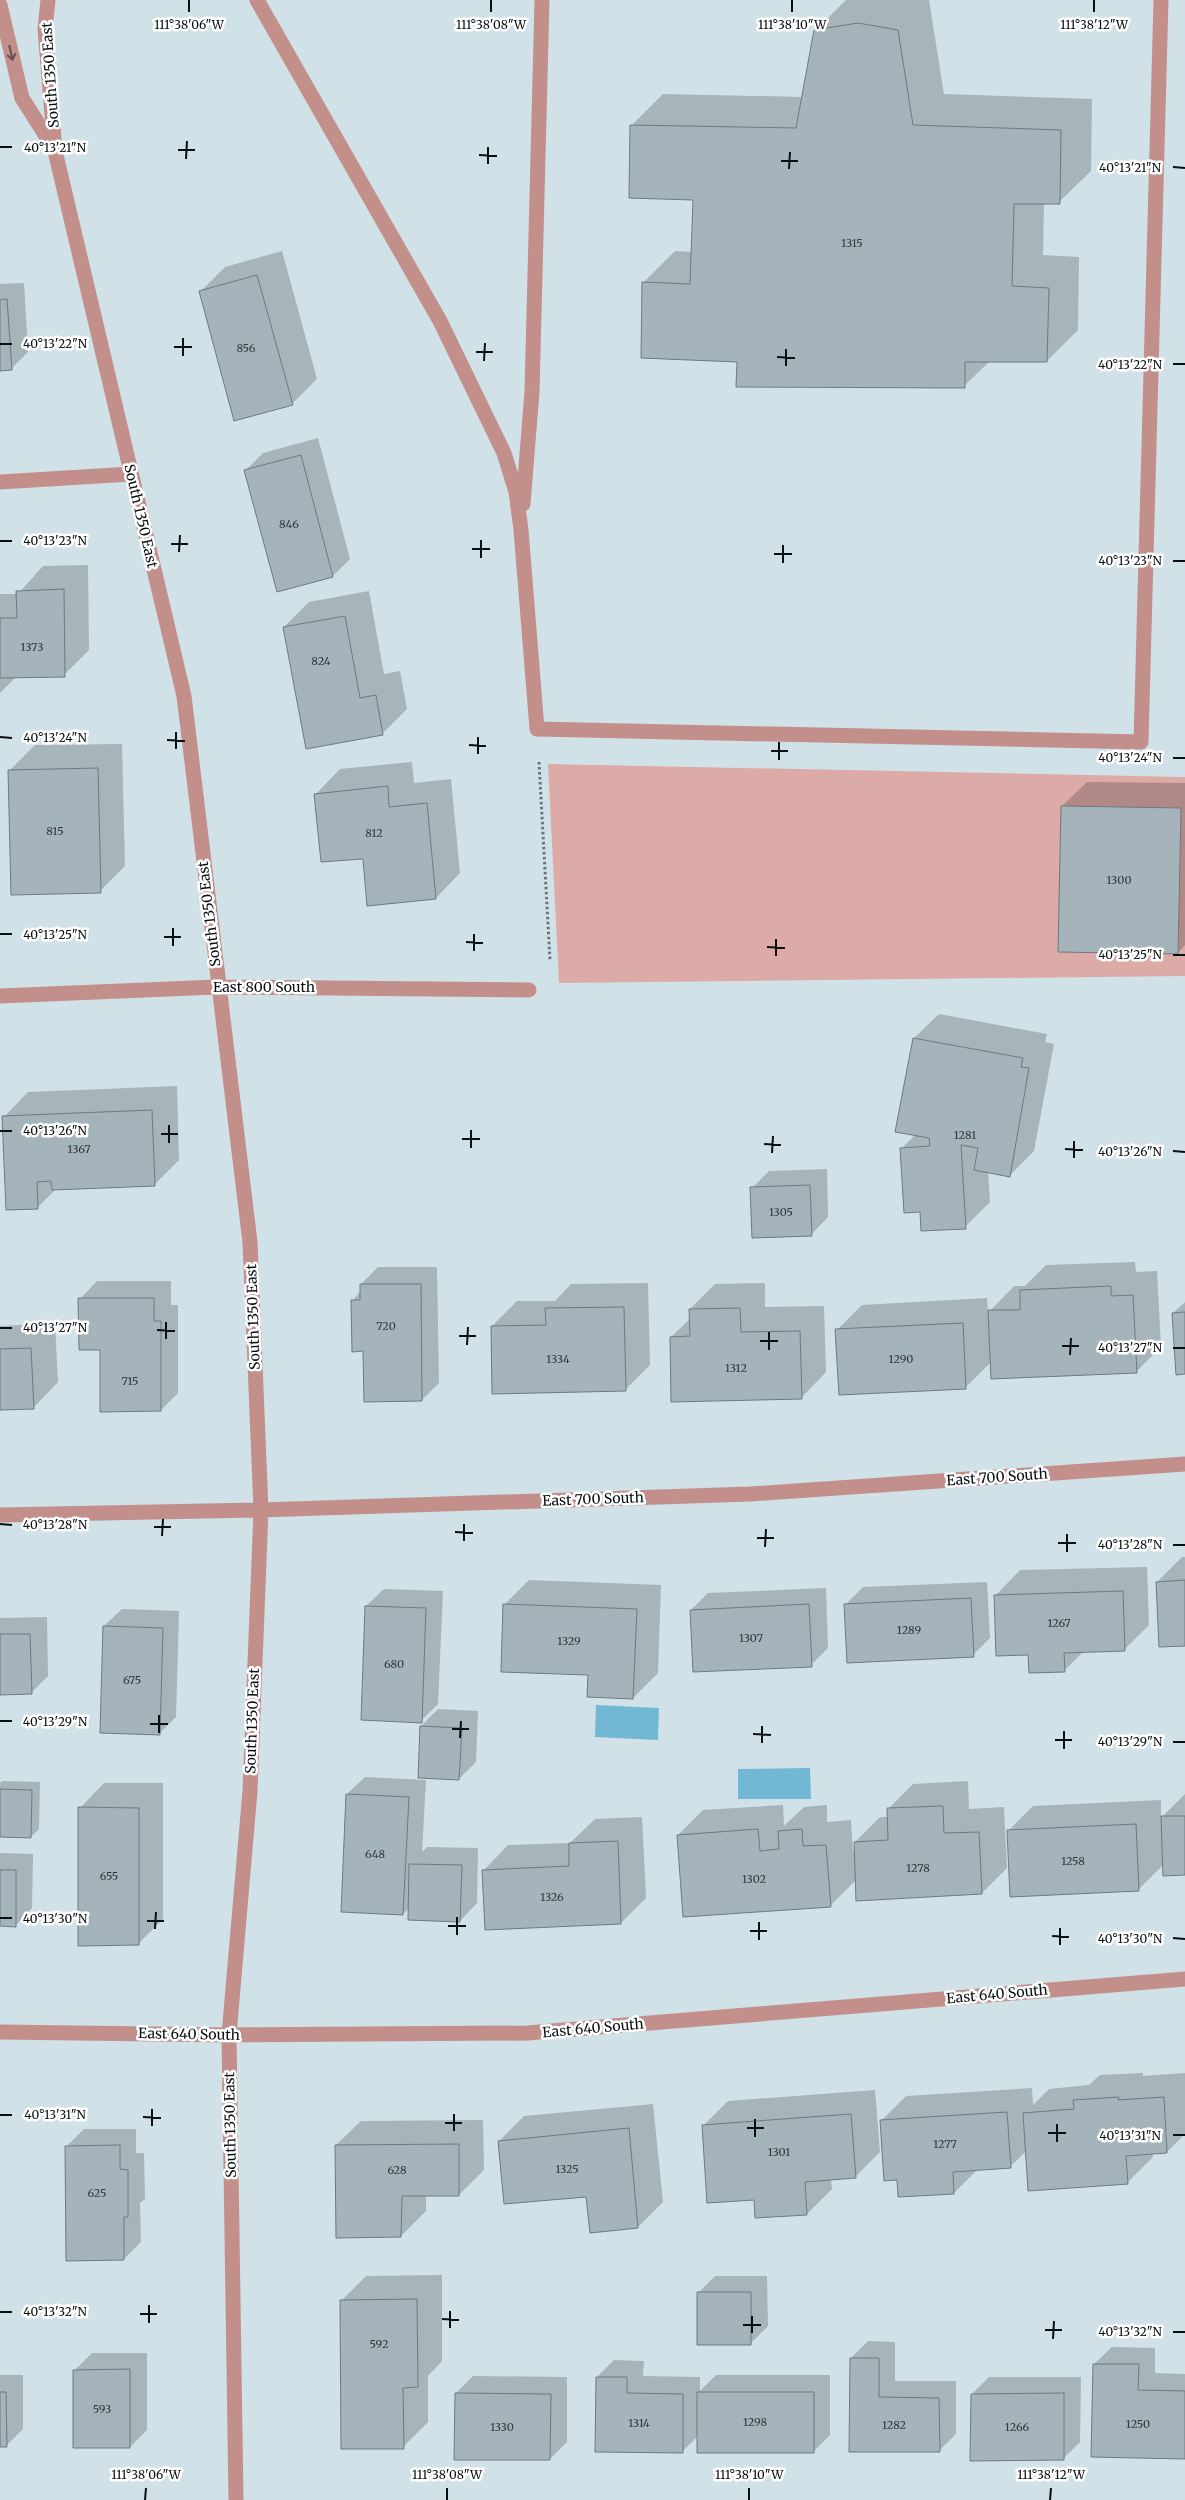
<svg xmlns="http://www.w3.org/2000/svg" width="1185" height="2500" viewBox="0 0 1185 2500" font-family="Merriweather,serif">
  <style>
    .green { fill: #ddaba7 }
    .water { fill: #72b8d4 }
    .shadow { fill: #0003 }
    .building { fill: #a5b4bb; stroke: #6c7b81 }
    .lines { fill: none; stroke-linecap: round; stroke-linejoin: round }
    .path { stroke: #6a7479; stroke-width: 3; stroke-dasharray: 2.5 2.5; stroke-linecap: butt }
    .minor { stroke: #c28f8b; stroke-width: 15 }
    .oneway { stroke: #664f4e }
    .ticks { fill: none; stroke: #0a0f12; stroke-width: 2 }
    .labels { text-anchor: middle; stroke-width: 5; stroke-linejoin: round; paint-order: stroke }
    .number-label { font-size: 11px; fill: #31383c }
    .street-label { font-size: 14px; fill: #0a0f12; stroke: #fff }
    .ticks-label { font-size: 12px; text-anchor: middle; fill: #0a0f12; stroke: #fff; stroke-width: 5; stroke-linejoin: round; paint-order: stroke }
  </style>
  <rect width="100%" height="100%" fill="#d1e1e8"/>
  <!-- green -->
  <path class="green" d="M548 764 1185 777V976L559 983Z"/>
  <!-- water -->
  <path class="water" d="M596 1705 659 1708 658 1740 595 1737Z
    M810 1768 811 1799H738V1769Z"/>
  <!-- shadow -->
  <path class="shadow" d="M846 0H929L944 94 1092 99 1091 171 1059 202 1044 203 1043 255 1079 257 1078 330 1047 361H990L964 386 738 361 643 283 675 251 692 252 694 199 631 126 663 94 803 97 815 31Z
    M282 251 317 379 292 404 200 292 225 267Z
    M24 283 28 352 11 369 0 370V284Z
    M318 438 350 559 333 576 246 470 263 453Z
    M88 565 89 650 64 675 17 676 0 693V594H18L43 566Z
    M369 591 384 674 400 671 407 709 383 733 284 627 309 602Z
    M122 744 125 866 100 891 10 770 35 745Z
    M412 762 414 783 451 779 460 873 436 898 364 858 316 794 340 769Z
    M1087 782 1185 783V945L1178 953 1062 806Z
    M939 1014 1047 1034 1045 1042 1054 1044 1034 1151 1009 1176 988 1171 990 1202 965 1227 921 1211 901 1149 916 1134 914 1038Z
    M177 1086 179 1160 154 1185 56 1189 37 1208 4 1117 28 1092Z
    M827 1169 828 1217 811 1235 752 1188 769 1171Z
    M1135 1262 1136 1272 1157 1271 1161 1347 1136 1372 992 1361 965 1388 837 1330 862 1305 987 1298 988 1313 1014 1286H1025L1046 1265Z
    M378 1267H437L439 1383 422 1400 364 1350 352 1301 361 1291V1284Z
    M97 1281H171V1305H178V1393L161 1410 101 1349 80 1299Z
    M648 1283 650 1365 625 1390 492 1326 517 1301H555L571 1284Z
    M765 1283V1307L824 1306 826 1372 802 1397 671 1337 691 1318 690 1309 715 1284Z
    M1185 1302V1373L1173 1313Z
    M55 1323 58 1382 34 1407 0 1409V1326Z
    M1182 1557H1185V1644L1157 1582Z
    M1147 1567 1149 1625 1124 1650 1084 1651 1064 1671 1029 1653 996 1595 1020 1570Z
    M529 1580 661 1585 658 1673 633 1698 589 1674 504 1605Z
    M987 1582 990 1638 973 1655 845 1605 863 1587Z
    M826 1588 828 1648 811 1665 691 1610 708 1593Z
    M384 1589 443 1591 438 1704 421 1721 366 1606Z
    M122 1609 179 1611 176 1717 159 1734 104 1626Z
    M47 1617 48 1676 31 1693 0 1694V1618Z
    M438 1709 478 1711 476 1762 459 1779 421 1726Z
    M365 1777 426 1780 422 1852 427 1847 478 1848 477 1903 460 1921 409 1908 403 1914 347 1794Z
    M2 1781 40 1782 39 1829 31 1837 0 1836V1783Z
    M968 1781 969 1809 1004 1807 1007 1868 982 1893 858 1900 857 1879 830 1906 678 1835 703 1810 783 1805 784 1826 804 1807 827 1805V1822L851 1820 853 1851H855V1842L880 1817H888V1809L913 1784Z
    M104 1783H163V1919L138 1944 80 1808Z
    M1185 1794V1874L1164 1864 1138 1890 1008 1831 1033 1806 1161 1800V1818Z
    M642 1817 646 1898 621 1923 484 1870 508 1845 570 1843 595 1819Z
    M0 1853 33 1854 32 1908 15 1926 0 1925Z
    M1143 2073V2076L1185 2073V2134L1167 2152 1152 2153 1153 2157 1128 2182 1027 2150 1010 2167 978 2169 954 2193 898 2179 881 2121 906 2096 1032 2088 1033 2105 1049 2089 1089 2085 1100 2075Z
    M875 2090 880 2152 855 2177 831 2179 832 2189 807 2214 756 2217 755 2198 703 2126 728 2101Z
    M653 2104 663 2202 638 2227 499 2141 524 2116Z
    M483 2120 484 2170 459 2195H426V2211L401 2236 336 2145 361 2121Z
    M84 2129H136V2153H144L145 2199 140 2203 141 2242 124 2259 67 2146Z
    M442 2275V2361L428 2376V2422L403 2447 341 2301 366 2276Z
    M715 2276H767L768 2326 750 2344 698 2293Z
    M868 2341 895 2342V2381H956V2434L939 2451H850L851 2358Z
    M1112 2347 1155 2348V2373L1185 2374V2457L1094 2364Z
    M92 2353H147V2430L130 2447 75 2370Z
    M614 2360 644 2361 643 2376 700 2377V2391L716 2375H830V2435L813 2452 698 2436 682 2452 597 2377Z
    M0 2375H23V2429L6 2446H0Z
    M473 2376 567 2377V2442L550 2459 456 2393Z
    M989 2377H1081L1080 2442 1063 2459 972 2394Z"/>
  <!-- building -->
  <path class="building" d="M858 23 898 30 913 125 1061 130 1060 204H1014L1012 286 1049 288 1047 362H965V388L736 387 737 362 641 358 642 282 690 284 693 200 629 198 630 125 796 128 814 30Z
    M257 275 293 405 234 421 199 291Z
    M7 299 12 370 0 371V300Z
    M301 455 333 577 277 592 244 470Z
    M64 589 65 677 0 678V618H17L16 591Z
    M345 616 360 698 376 695 383 735 306 749 283 627Z
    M98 768 101 893 11 895 8 770Z
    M388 786 389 807 427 803 436 899 367 906 363 859 321 862 314 794Z
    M1061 806 1181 808 1178 954 1058 952Z
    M913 1038 1023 1058 1021 1067 1029 1068 1010 1177 974 1170 978 1148 961 1145 966 1229 921 1231 920 1212 904 1213 900 1148 930 1146 929 1138 895 1132Z
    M152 1110 155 1186 52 1190 51 1181 37 1182 38 1209 6 1210 2 1116Z
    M810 1185 812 1236 752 1238 750 1187Z
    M360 1284H421L422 1401 364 1402 363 1351 352 1352 351 1300H360Z
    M1111 1286V1296L1133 1295 1137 1373 991 1379 988 1310H1020V1290Z
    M78 1298H154V1321H161V1411L100 1412V1350H79Z
    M624 1307 626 1391 492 1394 491 1326 546 1325 545 1308Z
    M740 1308 741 1332 800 1331 802 1399 671 1402 670 1337 690 1336 689 1309Z
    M1185 1312V1374L1176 1375 1172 1313Z
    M963 1323 966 1389 839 1395 835 1329Z
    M31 1348 34 1409 0 1410V1349Z
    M1185 1580V1646L1159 1647 1156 1582Z
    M1123 1591 1125 1651 1064 1653 1065 1672 1029 1673 1028 1655 996 1656 994 1595Z
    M971 1598 974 1657 847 1663 844 1604Z
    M503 1604 637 1609 633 1699 587 1697 588 1675 501 1672Z
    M809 1604 812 1667 693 1672 690 1610Z
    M365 1606 426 1608 422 1723 361 1720Z
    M103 1626 163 1628 160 1735 100 1733Z
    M0 1634H30L32 1694 0 1695Z
    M420 1726 462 1728 459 1780 418 1778Z
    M0 1789 32 1790 31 1838 0 1837Z
    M346 1794 409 1797 403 1915 341 1912Z
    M943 1806 944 1833 979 1832 982 1894 856 1901 854 1842 888 1840 887 1808Z
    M78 1807 139 1808V1945L78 1946Z
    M1161 1816H1185V1875L1163 1876Z
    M1136 1824 1139 1891 1010 1897 1007 1830Z
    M758 1829 760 1851 779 1849 778 1831 802 1829 803 1846 826 1845 831 1907 683 1917 677 1835Z
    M618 1841 621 1924 485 1930 482 1870 569 1866V1843Z
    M409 1864 462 1865 460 1922 408 1920Z
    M0 1870H16V1927L0 1926Z
    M1119 2097 1118 2100 1164 2097 1167 2153 1126 2156 1128 2184 1028 2191 1023 2113 1074 2109 1073 2100Z
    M1007 2112 1011 2168 953 2172 954 2194 898 2197 897 2180 884 2181 880 2120Z
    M851 2114 856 2178 805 2182 807 2215 755 2218 754 2200 707 2203 702 2125Z
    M629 2128 638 2228 590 2233 586 2197 504 2204 498 2141Z
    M459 2144V2196H402L401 2237 336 2238 335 2145Z
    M120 2145V2169L128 2170V2217H124V2260L66 2261 65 2146Z
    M697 2292H751V2345H697Z
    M417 2299 418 2387 403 2388 404 2449H341L340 2300Z
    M850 2358H879V2397L939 2398 940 2452H849Z
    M1093 2364H1139L1138 2390 1185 2391V2459L1091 2457Z
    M130 2369V2448H73V2370Z
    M596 2377H627V2393L683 2394V2453L595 2452Z
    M0 2392H6L7 2447H0Z
    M697 2392H814V2453H697Z
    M455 2393 551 2394 550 2460H454Z
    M1064 2393V2460L970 2461 971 2394Z"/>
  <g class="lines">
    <!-- path -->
    <path class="path" d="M539 762 550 960"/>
    <!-- minor -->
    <path class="minor" d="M48 0 45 29 55 151 184 696 250 1242 261 1510 250 1791 229 2035 236 2500
      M257 0 440 321 504 453 516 492 521 530 537 729 1141 742 1161 0
      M0 5 22 98 53 147
      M0 482 131 474
      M523 504 532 392 542 0
      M0 996 217 987 529 990
      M0 1515 261 1510 750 1494 1185 1464
      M0 2032 229 2035 528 2033 1185 1979"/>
  </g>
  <!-- one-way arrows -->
  <defs><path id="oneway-shaft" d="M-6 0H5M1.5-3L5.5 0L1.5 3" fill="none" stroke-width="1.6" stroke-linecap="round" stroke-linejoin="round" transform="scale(1.25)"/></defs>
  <use class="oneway" href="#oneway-shaft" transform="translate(11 53) rotate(77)"/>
  <!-- ticks -->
  <path class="ticks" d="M189 12V0M491 12V0M792 12V0M1094 12V0M0 147H12M178 150H195M479 155 497 156M186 159 187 141M781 161H798M488 164V147M1173 167 1185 168M789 169 790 152M0 344H12M174 347H192M476 352H493M183 356V338M777 357 795 358M484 361 485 343M1173 364H1185M786 366V349M0 541H12M171 544H188M472 549H490M179 552 180 535M774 554H792M481 558V540M1173 561H1185M783 563V545M0 737 12 738M167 740 185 741M469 745 486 746M176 749V732M771 751H788M478 754V737M1173 758H1185M779 760V742M0 934H12M164 937H181M466 942 483 943M173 946V928M767 947 785 948M474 951V934M1173 955H1185M776 956V939M0 1131H12M161 1134H178M462 1139H480M169 1143V1125M764 1144 781 1145M471 1148V1130M1065 1149 1083 1150M1173 1151 1185 1152M772 1153 773 1136M1074 1158V1141M0 1328H12M157 1330 175 1331M459 1336H476M166 1339V1322M760 1341H778M467 1345 468 1327M1062 1346H1079M1173 1348H1185M769 1350V1332M1070 1355 1071 1338M0 1524 12 1525M154 1527H171M455 1532 473 1533M162 1536 163 1519M757 1538H774M464 1541V1524M1058 1543H1076M1173 1545H1185M765 1547 766 1529M1067 1552V1534M0 1721H12M150 1724H168M452 1729H469M159 1733V1715M753 1734 771 1735M460 1738 461 1721M1055 1740H1072M1173 1742H1185M762 1743V1726M1064 1749V1731M0 1918H12M147 1921H164M448 1926H466M155 1929 156 1912M750 1931H767M457 1935V1917M1052 1936 1069 1937M1173 1938 1185 1939M759 1940V1922M1060 1945V1928M0 2115H12M143 2117 161 2118M445 2123H462M152 2126V2109M747 2128H764M454 2131V2114M1048 2133H1066M1173 2135H1185M755 2137V2119M1057 2142V2124M0 2312H12M140 2314H157M442 2319 459 2320M149 2323V2305M743 2325H761M450 2328V2311M1045 2330H1062M1173 2332H1185M752 2333V2316M1053 2339 1054 2321M145 2500 146 2488M447 2500V2488M749 2500V2488M1050 2500 1051 2488"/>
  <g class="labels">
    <!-- number labels -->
    <g class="number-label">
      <text x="852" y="247">1315</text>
      <text x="246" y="352">856</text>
      <text x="289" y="528">846</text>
      <text x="32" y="651">1373</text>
      <text x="321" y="665">824</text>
      <text x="55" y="835">815</text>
      <text x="374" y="837">812</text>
      <text x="1119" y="884">1300</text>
      <text x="965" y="1139">1281</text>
      <text x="79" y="1153">1367</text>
      <text x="781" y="1216">1305</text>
      <text x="386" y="1330">720</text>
      <text x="558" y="1363">1334</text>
      <text x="901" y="1363">1290</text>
      <text x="736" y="1372">1312</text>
      <text x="130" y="1385">715</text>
      <text x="1059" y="1627">1267</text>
      <text x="909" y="1634">1289</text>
      <text x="751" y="1642">1307</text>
      <text x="569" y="1645">1329</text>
      <text x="394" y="1668">680</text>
      <text x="132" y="1684">675</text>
      <text x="375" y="1858">648</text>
      <text x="1073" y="1865">1258</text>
      <text x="918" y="1872">1278</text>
      <text x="109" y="1880">655</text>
      <text x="754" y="1883">1302</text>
      <text x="552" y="1901">1326</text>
      <text x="945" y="2148">1277</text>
      <text x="779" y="2156">1301</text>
      <text x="567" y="2173">1325</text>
      <text x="397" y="2174">628</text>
      <text x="97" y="2197">625</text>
      <text x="379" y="2348">592</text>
      <text x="102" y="2413">593</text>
      <text x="755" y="2426">1298</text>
      <text x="639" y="2427">1314</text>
      <text x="1138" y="2428">1250</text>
      <text x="894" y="2429">1282</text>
      <text x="502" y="2431">1330</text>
      <text x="1017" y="2431">1266</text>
    </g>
    <!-- street labels -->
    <g class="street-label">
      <text transform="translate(50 75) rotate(-94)" y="5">South 1350 East</text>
      <text transform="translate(141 516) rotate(77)" y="5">South 1350 East</text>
      <text transform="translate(209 914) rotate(-97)" y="5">South 1350 East</text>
      <text x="264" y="992">East 800 South</text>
      <text transform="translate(253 1317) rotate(-92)" y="5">South 1350 East</text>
      <text transform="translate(997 1477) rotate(-4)" y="5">East 700 South</text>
      <text transform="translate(593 1499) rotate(-2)" y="5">East 700 South</text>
      <text transform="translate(252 1721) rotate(-88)" y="5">South 1350 East</text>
      <text transform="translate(997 1994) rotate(-5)" y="5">East 640 South</text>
      <text transform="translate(593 2028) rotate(-5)" y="5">East 640 South</text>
      <text transform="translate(189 2034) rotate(1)" y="5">East 640 South</text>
      <text transform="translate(230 2125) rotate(-91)" y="5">South 1350 East</text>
    </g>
  </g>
  <g class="ticks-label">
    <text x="189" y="29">111°38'06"W</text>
    <text x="491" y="29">111°38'08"W</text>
    <text x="792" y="29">111°38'10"W</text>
    <text x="1094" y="29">111°38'12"W</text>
    <text x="55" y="152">40°13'21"N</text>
    <text x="1130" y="172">40°13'21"N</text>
    <text x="55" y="348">40°13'22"N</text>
    <text x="1130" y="369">40°13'22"N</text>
    <text x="55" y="545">40°13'23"N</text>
    <text x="1130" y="565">40°13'23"N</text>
    <text x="55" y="742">40°13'24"N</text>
    <text x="1130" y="762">40°13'24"N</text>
    <text x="55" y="939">40°13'25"N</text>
    <text x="1130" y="959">40°13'25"N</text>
    <text x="55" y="1135">40°13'26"N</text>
    <text x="1130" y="1156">40°13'26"N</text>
    <text x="55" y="1332">40°13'27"N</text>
    <text x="1130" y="1352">40°13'27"N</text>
    <text x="55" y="1529">40°13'28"N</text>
    <text x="1130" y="1549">40°13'28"N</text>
    <text x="55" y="1726">40°13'29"N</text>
    <text x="1130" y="1746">40°13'29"N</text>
    <text x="55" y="1923">40°13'30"N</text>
    <text x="1130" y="1943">40°13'30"N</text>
    <text x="55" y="2119">40°13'31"N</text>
    <text x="1130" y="2140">40°13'31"N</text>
    <text x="55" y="2316">40°13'32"N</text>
    <text x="1130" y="2336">40°13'32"N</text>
    <text x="146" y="2479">111°38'06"W</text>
    <text x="447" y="2479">111°38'08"W</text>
    <text x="749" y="2479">111°38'10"W</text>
    <text x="1051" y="2479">111°38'12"W</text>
  </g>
</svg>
